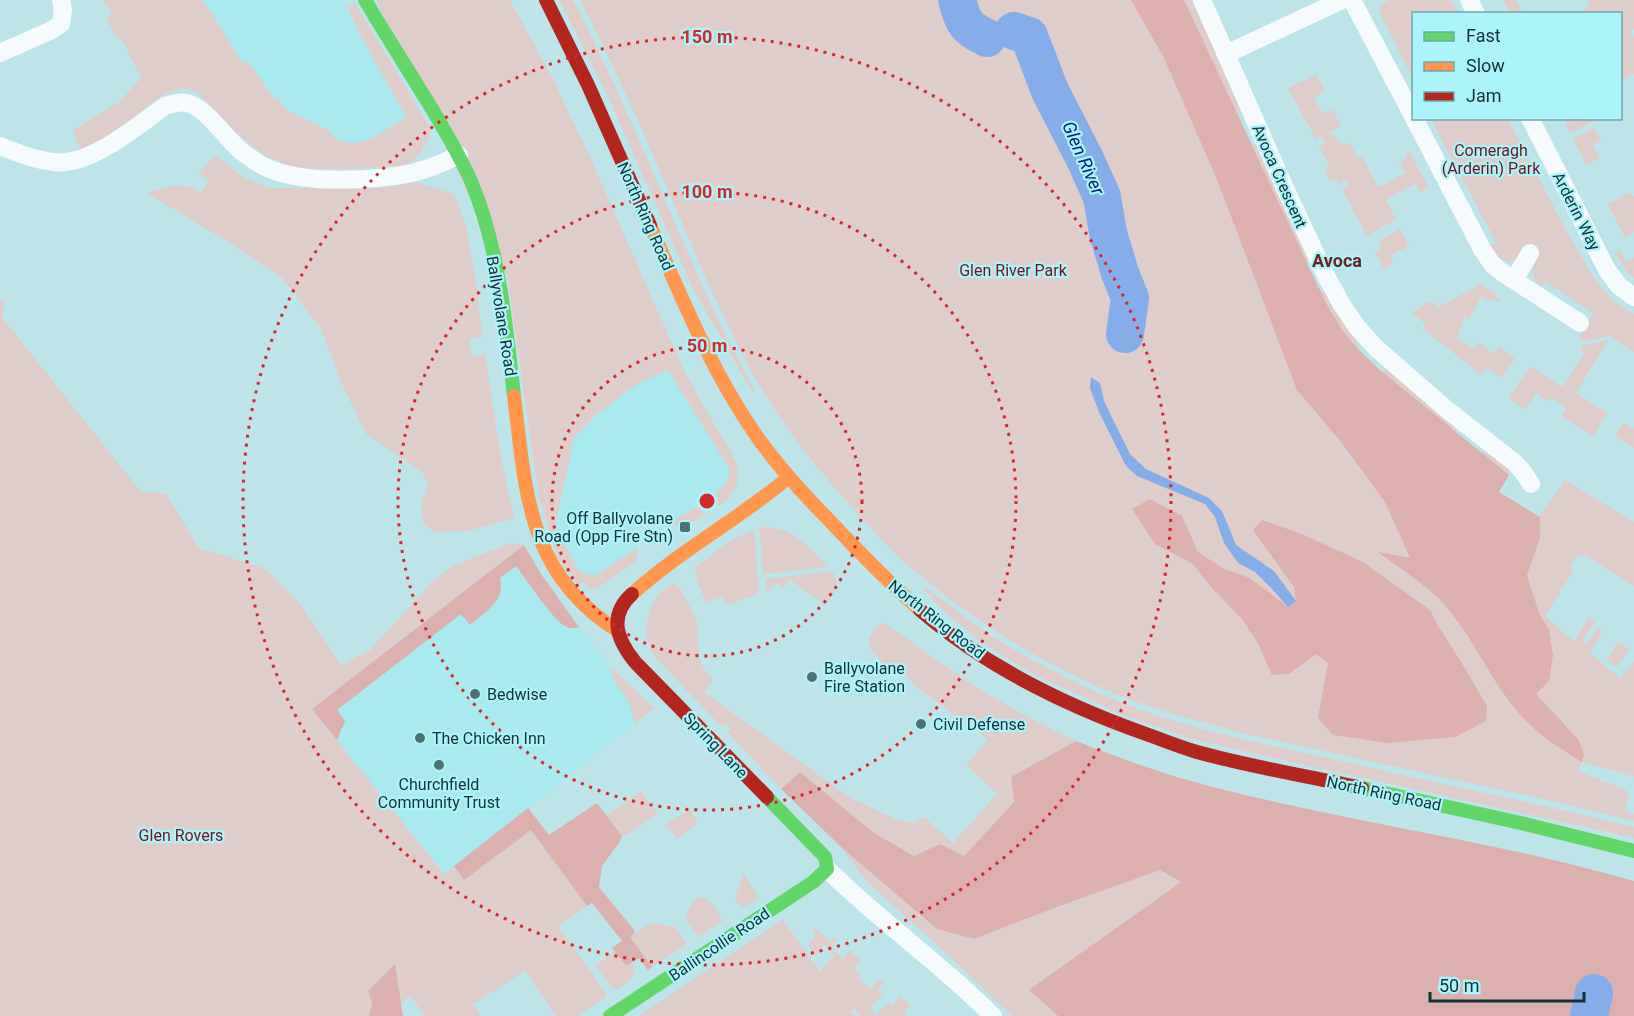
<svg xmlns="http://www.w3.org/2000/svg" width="1634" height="1016" viewBox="0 0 1634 1016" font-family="Roboto,sans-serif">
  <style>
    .built { fill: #a9e9f0 }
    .green { fill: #dfcdcc }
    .forest { fill: #dbb0af }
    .water { fill: #84adea }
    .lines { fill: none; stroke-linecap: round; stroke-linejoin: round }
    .river { stroke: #84adea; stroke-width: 38 }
    .street { stroke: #f5fbfc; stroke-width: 18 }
    .fast { stroke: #63d668; stroke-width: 14 }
    .slow { stroke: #ff974d; stroke-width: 14 }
    .jam { stroke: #b3261e; stroke-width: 14 }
    .ring { fill: none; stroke: #d62828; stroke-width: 3; stroke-dasharray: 3 6 }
    .poi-dot { fill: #4f7174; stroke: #abf4fb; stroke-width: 2 }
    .labels { text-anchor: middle; stroke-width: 4.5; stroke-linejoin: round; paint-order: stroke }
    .park-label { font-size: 16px; fill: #761119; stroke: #abf4fb }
    .street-label { font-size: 16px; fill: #143235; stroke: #abf4fb }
    .poi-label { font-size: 16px; fill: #143235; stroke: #abf4fb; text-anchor: start }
    .water-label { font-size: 18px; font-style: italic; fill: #012083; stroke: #abf4fb }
    .neighbourhood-label { font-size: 18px; font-weight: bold; fill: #692423; stroke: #abf4fb }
    .centre { fill: #d62828; stroke: #abf4fb; stroke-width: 3 }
    .ring-label { font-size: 18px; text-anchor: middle; font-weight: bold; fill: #d62828; stroke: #abf4fb; stroke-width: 4.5; stroke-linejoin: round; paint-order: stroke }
  </style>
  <rect width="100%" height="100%" fill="#bde5e9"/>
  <!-- built -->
  <path class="built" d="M203 0H343L357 29 406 117 370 139 355 144 343 141 330 135 324 128 285 109 278 98 275 100 248 61 243 64Z
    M668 370 730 470V477L720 490 670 523 652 518 636 528 637 548 595 576 580 572 555 527 574 438 596 415 639 383Z
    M524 545 541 574 579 627 611 667 654 708 445 874 312 709Z"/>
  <!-- green -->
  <path class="green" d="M103 0H203L243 63 248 61 274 99 278 98 285 109 324 128 326 127C347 162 383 131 406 117L357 29 348 7 355 3 432 131 419 156 410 163 401 166 351 169 294 168 265 156 230 128 197 92 182 88 164 94 110 135 80 150 73 130 119 102 141 78 122 39 116 37 106 17 112 14Z
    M376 0H510L551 75 592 161 681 364 699 398 731 452 737 465 738 478 736 488 728 499 685 527 670 523C688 511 729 493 730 470L668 370 639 383 596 415 574 438 555 527 580 572 594 576 637 548V561L601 586 594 589 588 588 583 582 578 585 558 558 539 498 507 275Z
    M559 0H573L579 11 617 90 702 285 723 329 755 391 753 393 693 289 607 94Z
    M580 0H1192L1241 105 1239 118 1251 144 1261 148 1309 256 1307 263 1320 291 1329 295 1356 337 1358 350 1381 371H1391L1451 421 1457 433 1481 452H1491L1509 469V475L1499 492 1539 517 1565 480 1634 522V586L1584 555C1576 555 1574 560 1569 567L1574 570 1545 616 1574 641 1588 618 1595 622 1583 641 1587 644 1597 628 1603 631 1590 653 1621 679 1634 661V777L1582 762 1578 771 1626 790 1629 795 1625 811 1634 814V821L1566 804 1246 734C1206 723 1165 713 1126 698 1055 671 987 630 928 582 902 562 879 537 857 513 811 463 772 413 741 352 693 257 657 157 610 61 600 41 591 20 580 0Z
    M1389 0H1451L1459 13 1414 14 1413 79 1379 12C1379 5 1383 3 1389 0Z
    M1503 0H1516L1523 13H1510Z
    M1588 0H1634V29L1630 31 1634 38V74L1621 81 1620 14 1586 13 1584 9 1590 5Z
    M1316 75 1325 91 1314 98 1323 114 1332 109 1341 126 1330 132 1332 138 1336 136 1342 145 1349 142 1358 158 1362 156 1378 187 1405 173 1399 162 1406 158 1405 155 1410 152 1429 188 1420 192 1415 184 1386 199 1396 220 1367 236 1342 189 1349 185 1346 180 1339 184 1336 178 1330 181 1324 170 1330 167 1319 147 1325 143 1322 136 1316 140 1288 88Z
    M1432 118 1508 119 1565 228 1592 275 1612 300 1634 314V352L1609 336 1584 342 1579 339 1593 313 1545 281 1541 286C1527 276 1533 265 1540 253L1525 243C1523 247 1521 253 1518 257 1507 268 1495 256 1490 246L1496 242 1431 120Z
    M1563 119H1590L1592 122 1570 133Z
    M1594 128 1601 140 1593 145 1600 158 1586 165 1573 139Z
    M216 155 243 177 269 188 389 187 414 182 454 194 466 225 477 287 482 337 469 339 472 356 485 354 500 452 514 518 468 531 436 532 423 524 421 505 428 484 421 471 366 434 343 387 321 329 283 279 228 242 147 193C169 187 181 180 201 192L209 180 198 173Z
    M1630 192 1632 196H1634V232L1625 237 1607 204Z
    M1400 229 1409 246 1390 256 1394 263 1384 269 1375 252 1382 248 1379 241Z
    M1620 250 1626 261 1634 258V278L1626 271 1615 253Z
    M1481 284 1497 294 1495 297 1500 300 1499 302 1493 299 1491 302 1481 297 1469 319 1465 317 1457 337 1474 349 1479 342 1494 354 1499 347 1515 358 1501 378 1487 367 1481 375 1423 329 1426 325 1412 313 1429 301 1439 307Z
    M0 301 5 302 2 317 141 492 166 493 199 548 266 569 300 603 341 665 370 650 431 583 452 566 510 543 524 545 312 709 444 874 454 866 464 880 531 830 587 906 558 926 606 993V997L577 1016H556L525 971 473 1004 480 1016H424L411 996 401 1003 394 964 372 1002 369 1016H0Z
    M1608 340 1576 393 1607 413 1593 436 1561 416 1566 408 1552 398 1546 401 1536 393 1525 410 1509 398 1530 366 1563 387 1584 353 1581 351 1582 346Z
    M1623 423 1634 429V448L1615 436Z
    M764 527C793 527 809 547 828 567L763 574 759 528Z
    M754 530 759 591 757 594 726 606 723 597 706 602 697 582 695 567 730 541Z
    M832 571C840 583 834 596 825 605L789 579 783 588 775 583 767 593 765 579Z
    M673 583 680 588 697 620 699 658 704 669 713 680 704 692 849 797 897 820 914 823 924 817 953 843 997 794 966 765 988 740 912 684 913 682 904 674 901 677C892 670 867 653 869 641 870 633 878 627 883 622L971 684 1024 715 1076 741 1011 777 1014 802 964 856 940 844 914 856 874 833 800 772 781 789 727 732 731 728 726 723 722 727 667 670 653 654 647 639V623L650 609 659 594Z
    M922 587 928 589C952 607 976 626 1001 642 1040 665 1081 686 1123 703 1188 729 1256 742 1324 757 1427 781 1531 802 1634 827V838L1247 752 1189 738 1120 714 1037 676 993 650 968 632 940 607Z
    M1618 642 1629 649 1617 667 1607 660Z
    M611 667 654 708 635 724C633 717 632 710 629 703 623 689 612 685 611 667Z
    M641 791 658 814 630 833 622 836 606 816Z
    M690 809 698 823 677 839 666 824Z
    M840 846 937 929 974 939 1057 907 1160 870 1181 883 1030 990 1058 1016H1012L948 955 867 882Z
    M744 874 759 898 744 907 736 902 735 896Z
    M702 897 712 903 723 921 698 937 686 920C689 908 690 902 702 897Z
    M783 920 820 971 834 956 825 945 815 957 808 944 816 935 812 932 815 928 830 941 834 937 837 940 831 948 843 959 850 951 861 961 855 969 861 975 859 979 870 989 880 978 884 982 877 990 883 994 870 1009 875 1015 888 1003 892 1006 900 996 910 1005 904 1013 907 1016H860L854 1008 851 1012 854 1016H639Z
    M650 923 675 927 687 944 652 967 630 937Z
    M615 951 626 966 632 962C637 977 629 982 618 989L612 988 595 965Z"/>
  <!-- forest -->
  <path class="forest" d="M1131 0H1184L1307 263 1328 307 1343 331 1358 349 1381 371 1509 475 1499 492 1540 517V538L1527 575 1539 613 1549 630 1553 655 1549 681 1536 694 1578 739 1584 754 1582 762C1558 747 1535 733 1517 711 1487 675 1470 630 1437 597 1420 581 1397 566 1378 552L1410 558 1385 502 1341 442 1297 390 1218 182 1163 56Z
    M1150 499 1182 516 1198 552 1224 569 1250 578 1288 607 1296 601 1294 587 1253 530 1262 520 1302 534 1363 562 1430 610 1439 627 1466 670 1487 706 1486 721 1455 737 1388 743 1333 735 1318 718 1328 663 1316 654 1289 674 1272 675 1258 643 1242 619 1210 586 1193 564 1155 544 1132 509Z
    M524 545 541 574 579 627C574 628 570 629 565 626 553 620 526 579 516 566L500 578C506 601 485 612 470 625L461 614 337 710 345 721 337 740 312 709Z
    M1076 741C1114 756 1152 770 1191 781 1337 821 1489 839 1634 881V1016H1058L1029 990 1181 882 1160 870 1057 907 974 939 937 929 840 846 781 789 800 772 874 833 914 856 940 844 964 856 1014 802 1011 777Z
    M597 803 622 836 619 843 602 866 599 887 635 931 634 934 630 937 652 967 648 970 639 958 626 966 612 948 622 941 592 903 587 906 531 830 464 880 454 866 528 808 549 835Z
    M395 964 403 1016H369L372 1002 368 991Z"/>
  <!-- water -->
  <path class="water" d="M1091 377 1100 383 1104 401 1130 454 1146 469 1209 498 1222 511 1236 545 1274 571 1296 601 1288 607 1272 589 1255 572 1238 563 1224 543 1215 517 1205 504 1137 476 1126 466 1099 412 1090 388Z"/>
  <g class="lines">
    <!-- river -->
    <path class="river" d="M957 0C963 23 966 28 987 38
      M1014 31 1029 36 1050 91 1086 161 1102 197 1108 233 1120 273 1130 298 1125 334
      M1589 1016 1594 993"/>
    <!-- street -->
    <path class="street" d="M1202 0 1284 186 1325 274 1342 305 1357 327 1376 348 1445 408 1515 463 1524 473 1531 484
      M1352 0 1414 118
      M1469 0 1476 14
      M0 53 52 30 61 24 63 10 61 0
      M1226 54 1342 0
      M1414 118 1482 249 1492 264 1503 273 1580 323
      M1530 118 1607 270 1619 286 1634 297
      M0 146C17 153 36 160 54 162 89 167 137 126 165 106 172 104 179 101 187 103 204 106 227 139 241 151 250 158 261 166 272 170 309 184 373 181 412 173 429 169 443 163 459 155
      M1514 280 1530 253
      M827 869C880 921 941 964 993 1016"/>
    <!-- fast -->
    <path class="fast" d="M365 0C387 37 410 73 432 109 446 133 460 156 471 181 499 248 506 324 514 396
      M1362 788 1525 824 1634 851
      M610 1016 813 882 827 869 825 857 767 797"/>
    <!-- slow -->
    <path class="slow" d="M650 225C682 299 713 375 760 441 781 469 804 495 829 520 858 551 888 582 920 610
      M514 396C526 492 527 574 618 631
      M632 594C681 550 739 519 789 477"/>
    <!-- jam -->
    <path class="jam" d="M546 0 588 85 650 225
      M632 594C608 616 617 640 635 662L767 797
      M920 610C986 667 1064 705 1146 734 1163 740 1180 747 1197 752 1251 767 1307 776 1362 788"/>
  </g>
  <!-- distance rings -->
  <g class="ring">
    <circle cx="707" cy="501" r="155"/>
    <circle cx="707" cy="501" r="309"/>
    <circle cx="707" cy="501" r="464"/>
  </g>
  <!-- markers -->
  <g class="poi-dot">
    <rect x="679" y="521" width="12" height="12" rx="3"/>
    <circle cx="812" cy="677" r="6"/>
    <circle cx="475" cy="694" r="6"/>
    <circle cx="921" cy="724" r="6"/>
    <circle cx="420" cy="738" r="6"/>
    <circle cx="439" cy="765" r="6"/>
  </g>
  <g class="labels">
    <!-- park labels -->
    <g class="park-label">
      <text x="1491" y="156">Comeragh<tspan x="1491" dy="18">(Arderin) Park</tspan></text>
      <text x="1013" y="276">Glen River Park</text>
      <text x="181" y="841">Glen Rovers</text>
    </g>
    <!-- street labels -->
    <g class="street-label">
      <text transform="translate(1280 176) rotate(66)" y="6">Avoca Crescent</text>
      <text transform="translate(1577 211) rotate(63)" y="6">Arderin Way</text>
      <text transform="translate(646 216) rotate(66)" y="6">North Ring Road</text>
      <text transform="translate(502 316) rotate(81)" y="6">Ballyvolane Road</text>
      <text transform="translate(937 619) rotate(38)" y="6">North Ring Road</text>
      <text transform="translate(716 745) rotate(46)" y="6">Spring Lane</text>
      <text transform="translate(1384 793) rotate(12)" y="6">North Ring Road</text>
      <text transform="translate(719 944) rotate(-34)" y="6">Ballincollie Road</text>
    </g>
    <!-- poi labels -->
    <g class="poi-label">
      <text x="673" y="524" text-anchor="end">Off Ballyvolane<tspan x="673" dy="18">Road (Opp Fire Stn)</tspan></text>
      <text x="824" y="674">Ballyvolane<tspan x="824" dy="18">Fire Station</tspan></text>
      <text x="487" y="700">Bedwise</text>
      <text x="933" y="730">Civil Defense</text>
      <text x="432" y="744">The Chicken Inn</text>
      <text x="439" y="790" text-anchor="middle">Churchfield<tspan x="439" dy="18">Community Trust</tspan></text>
    </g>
    <!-- water labels -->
    <g class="water-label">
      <text transform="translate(1083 158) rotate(66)" y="6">Glen River</text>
    </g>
    <!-- neighbourhood labels -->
    <g class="neighbourhood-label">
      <text x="1337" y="267">Avoca</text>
    </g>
  </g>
  <circle cx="707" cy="501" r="9" class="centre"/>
  <g class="ring-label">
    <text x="707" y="43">150 m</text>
    <text x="707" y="198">100 m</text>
    <text x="707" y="352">50 m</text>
  </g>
  <!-- legend -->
  <rect x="1412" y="12" width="210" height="108" fill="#abf4fb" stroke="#6fa6ac" stroke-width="1.5"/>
  <rect x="1424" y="32" width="30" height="9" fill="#63d668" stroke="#6fa6ac" stroke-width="1.5"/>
  <text x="1466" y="42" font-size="18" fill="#143235">Fast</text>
  <rect x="1424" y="62" width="30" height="9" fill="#ff974d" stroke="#6fa6ac" stroke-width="1.5"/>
  <text x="1466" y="72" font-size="18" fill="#143235">Slow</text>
  <rect x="1424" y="92" width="30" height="9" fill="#b3261e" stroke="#6fa6ac" stroke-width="1.5"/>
  <text x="1466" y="102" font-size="18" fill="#143235">Jam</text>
  <!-- scale -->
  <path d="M1430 992v9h154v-9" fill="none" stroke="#143235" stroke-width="3"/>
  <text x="1439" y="992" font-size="18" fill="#143235" stroke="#abf4fb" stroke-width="4.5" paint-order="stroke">50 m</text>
</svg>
